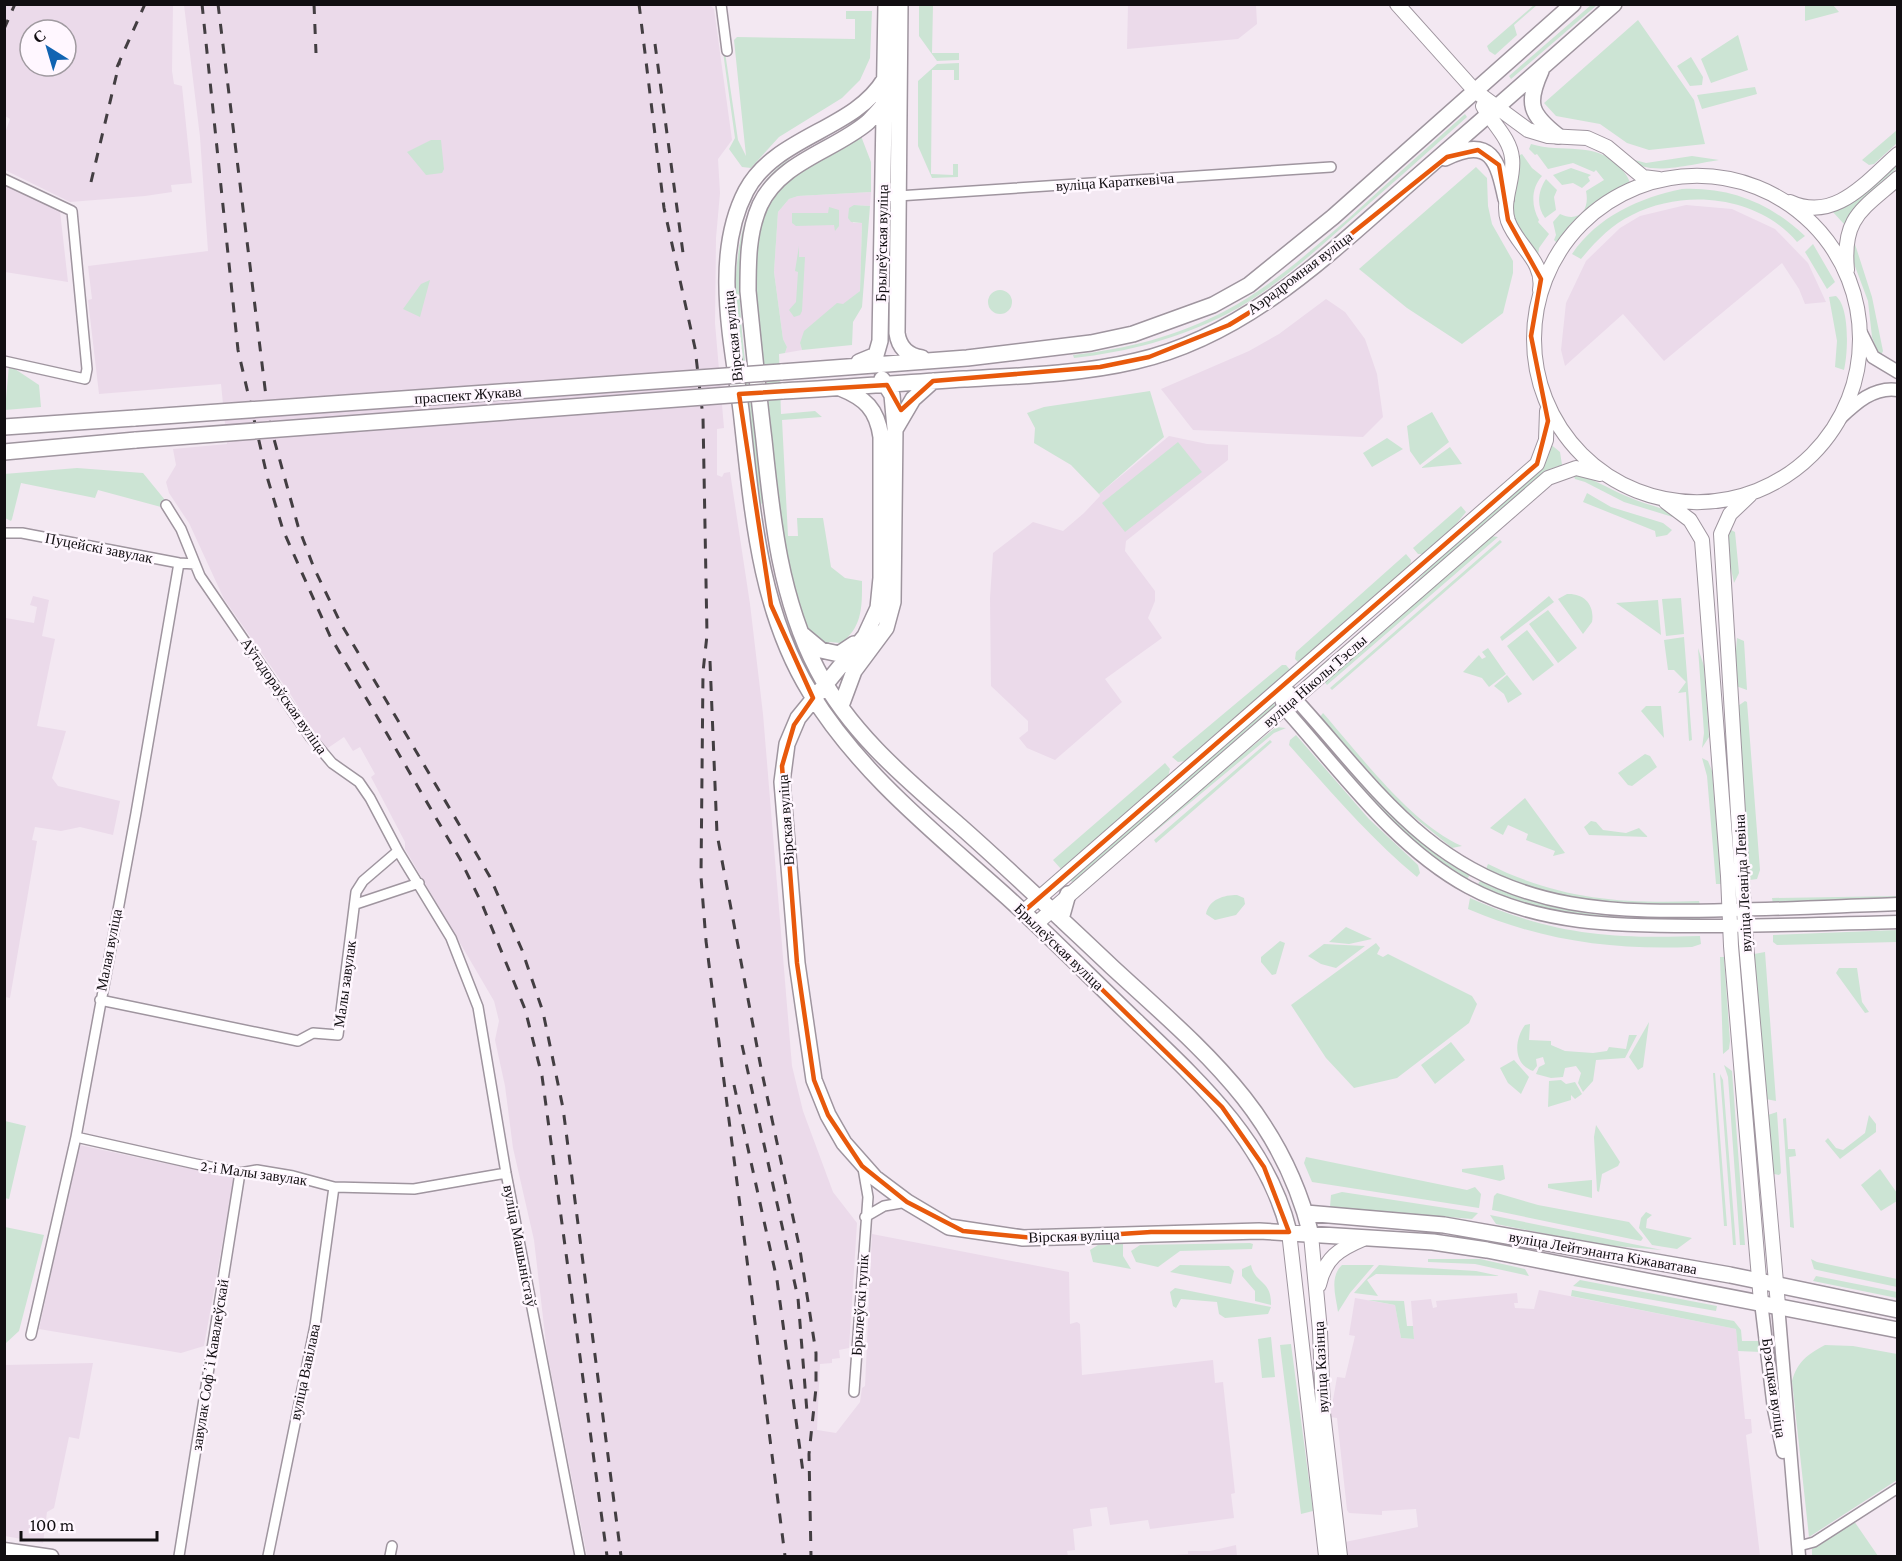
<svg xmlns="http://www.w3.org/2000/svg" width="1902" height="1561" viewBox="0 0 1902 1561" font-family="'Crimson Pro',serif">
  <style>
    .built { fill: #ebdaea; fill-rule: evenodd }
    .green { fill: #cce4d4 }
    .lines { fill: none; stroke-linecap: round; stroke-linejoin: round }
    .minor-casing { stroke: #9f959f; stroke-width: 12 }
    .tertiary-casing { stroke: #9f959f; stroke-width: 15 }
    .secondary-casing { stroke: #9f959f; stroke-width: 16 }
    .primary-casing { stroke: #9f959f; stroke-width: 18 }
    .minor { stroke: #fff; stroke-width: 9 }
    .tertiary { stroke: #fff; stroke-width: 12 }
    .secondary { stroke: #fff; stroke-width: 14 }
    .primary { stroke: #fff; stroke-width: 15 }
    .rail { stroke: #433e42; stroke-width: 3; stroke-dasharray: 10 10; stroke-linecap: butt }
    .primary-bridge-casing { stroke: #9f959f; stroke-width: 18; stroke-linecap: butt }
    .primary-bridge { stroke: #fff; stroke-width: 15 }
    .marked { fill: none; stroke: #e8590c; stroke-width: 4.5; stroke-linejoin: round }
    .labels { text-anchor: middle; stroke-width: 5; stroke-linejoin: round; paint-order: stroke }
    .street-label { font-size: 15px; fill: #110e11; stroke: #fff7ff }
  </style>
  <rect width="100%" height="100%" fill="#f3e8f2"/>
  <!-- built -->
  <path class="built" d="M709 4 714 9 732 140 718 159 720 193 716 238 715 323 724 428 717 429V475L722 477 724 473 730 472 750 604 763 714 792 1066 803 1111 833 1192 857 1223 849 1348 839 1350 840 1358 832 1359V1363L820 1364 817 1430 836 1433 860 1402 862 1388 865 1386 872 1234 1069 1272 1070 1324 1077 1322 1080 1324 1082 1375 1213 1360 1215 1383 1223 1382 1235 1493 1231 1494 1234 1518 1150 1529 1148 1520 1110 1525 1107 1507 1090 1509 1092 1526 1073 1529 1075 1550 1067 1551 1068 1556H587L547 1352 534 1240 513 1148 505 1086 495 1040 499 1021 494 1001 405 849V842L371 777 375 774 360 747 353 751 344 737 325 750 291 695 224 599 189 523 169 493 166 482 176 465 173 449 227 444 221 384 99 394 88 300 92 299 88 266 208 251 200 137 184 5Z
    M4 5H173L172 71 174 84 182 86 192 183 171 185 172 192 145 196 70 202 5 170V133L10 119 5 116ZM30 30H66V66H30Z
    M1128 5H1256L1257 24 1238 39 1127 49Z
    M4 185 60 211 68 282 5 272Z
    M871 192 870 206 854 205 853 223H862L860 291 800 343 802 350 785 353 787 347 783 339 774 272 778 212 789 199 798 196Z
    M1686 205 1732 209 1775 229 1808 263 1826 302 1805 304 1799 289 1782 263 1664 361 1623 314 1565 366 1561 350 1566 303 1586 261 1620 228 1640 216Z
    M1326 299 1345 312 1365 339 1377 374 1383 417 1363 437 1193 430 1161 389 1249 351 1279 334Z
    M1169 436 1207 444 1228 445V460L1126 541 1125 551 1155 591V601L1148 618 1162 638 1105 679 1122 702 1055 760 1027 748 1019 738 1028 731V721L991 686 990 598 993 553 1033 522 1063 531 1084 513 1100 496 1099 494Z
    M33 596 49 600 42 636 55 639 37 726 66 731 52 778 58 786 120 801 113 835 80 827 61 831 35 827 32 840 37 841 10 998 5 997V1001V624L6 618 34 623 37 607 30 605Z
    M79 1145 234 1178 204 1346 181 1353 39 1329Z
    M1539 1290 1736 1329 1745 1419H1751L1752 1433 1746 1435 1760 1556H1346L1345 1542 1418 1527 1416 1509 1382 1511V1515L1349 1513 1347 1510 1337 1418 1330 1417 1337 1377 1345 1378 1355 1336 1349 1335 1355 1298 1395 1305 1401 1338 1414 1339 1411 1301 1431 1299 1433 1308 1437 1307 1436 1301 1517 1293 1518 1303H1514L1515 1308 1534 1309Z
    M93 1363 79 1439 69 1437 54 1508 47 1512 43 1543 5 1536V1365Z
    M1236 1545 1237 1556H1159L1188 1554V1551H1210Z"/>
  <!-- green -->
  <path class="green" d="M919 5H933L932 53H959V60L937 61 919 36Z
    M1534 5H1537L1514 25 1517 35 1495 55 1489 51 1487 46Z
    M1591 5H1597L1511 79 1509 76Z
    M1805 5H1833L1839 12 1805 21Z
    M846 11H872L870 58 860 80 842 98 779 137 751 168 742 167 729 149 735 138 723 52H725L738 140 746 156 734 40 737 37 855 39V19H846Z
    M1638 20 1694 100 1705 144 1649 150 1627 143 1600 124 1556 116 1544 103Z
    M1738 35 1748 70 1711 83 1701 59Z
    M1691 57 1703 77 1702 85 1690 86 1677 66Z
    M959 63V80H954V70H932L931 174 953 175V164H958V177L932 178 918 146V81L937 64Z
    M1755 87 1757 94 1702 109 1697 95Z
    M1465 114 1467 117C1427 153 1387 188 1347 223 1310 256 1271 291 1227 314 1178 339 1127 352 1074 358L1073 355C1127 349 1178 336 1225 311 1271 287 1310 251 1349 218 1387 183 1426 149 1465 114Z
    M1897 130V143L1874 164 1869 165 1862 160Z
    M861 136 871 162V192L798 196 789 199 778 212 774 272 783 339 787 347 785 353 779 354 781 414 815 411 822 417 782 420 788 536H798L797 518H823L831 567 845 578 862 581C862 605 863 627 841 643L829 642 828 648 812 639 805 624 780 536 766 376C752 328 743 234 778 193 799 168 833 152 861 136Z
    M431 140H441L444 169 442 173 426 175 407 152Z
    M1531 144C1562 154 1595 140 1620 167 1624 172 1628 176 1630 183L1627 187C1600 199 1573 218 1557 243L1554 240 1556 235 1553 222 1560 214C1579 223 1590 210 1586 191L1604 180 1596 170 1594 172 1573 163 1548 169 1537 154 1535 155 1529 149Z
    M1522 154 1532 168 1542 176C1531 188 1531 206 1539 220L1538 222 1549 234 1539 248 1538 256C1503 213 1511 209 1518 156Z
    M1692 156 1719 160C1697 163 1646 178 1631 159L1646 163Z
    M791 158C777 170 763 183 755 199 723 264 750 385 758 457 759 469 766 497 761 505 750 414 695 216 791 158Z
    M1897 160V168L1861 200 1844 224 1832 211 1849 203Z
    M1476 167 1487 178 1488 206 1492 224 1513 261V273L1503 313 1462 344 1407 308 1359 269Z
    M1571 168 1591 175 1588 177 1590 181 1582 188 1573 183 1562 185 1553 175Z
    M1546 179 1557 190 1554 197 1556 210 1545 218C1536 206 1538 191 1546 179Z
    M1682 189C1730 187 1770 203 1805 236L1797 242C1758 196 1685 188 1632 215 1611 225 1596 241 1581 259L1572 254C1598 216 1639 198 1682 189Z
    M854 205 870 206 862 307 853 322 852 345 802 350 800 343 804 331 837 303 843 304 860 291 862 223 851 222 848 218 849 208Z
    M829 207 839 210V226L835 231 834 225 796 226 792 223V213H828Z
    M1853 238 1872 297 1883 351 1880 358 1872 337 1868 301 1850 253Z
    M1813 244 1835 282 1827 289 1805 252Z
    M799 246V257H805L802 311 800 315 794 317 789 310 796 302 798 272 795 271Z
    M430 280 420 317 403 309 421 284Z
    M988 302a12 12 0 1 1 24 0a12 12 0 1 1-24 0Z
    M1836 296C1850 308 1848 353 1844 370L1835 367 1837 341 1829 297Z
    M9 365 39 385 41 407 5 410Z
    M1150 391 1164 437 1099 494 1071 465 1034 443 1035 428 1027 413 1044 407Z
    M1432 412 1449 442 1420 465 1410 451 1407 426Z
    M1387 438 1403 449 1372 467 1363 453Z
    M1178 442 1202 472 1125 532 1102 503Z
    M1549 443 1560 452 1562 465 1550 469 1402 599 1401 597Z
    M1450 447 1462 464 1421 468Z
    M77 468 143 473 165 500 161 507 98 490 95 498 21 483 12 519 11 521 5 518 4 474Z
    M1573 474C1593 478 1607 488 1626 496 1643 504 1662 507 1679 516L1676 518 1624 502 1585 482 1575 479Z
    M1587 493 1611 507 1663 523 1672 530 1667 535 1656 537 1655 531 1583 502Z
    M1461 506 1466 512 1448 534 1424 554H1418L1413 548Z
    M1729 529 1735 532 1739 573 1734 583 1725 540Z
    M1491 536 1498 537 1327 685 1323 680Z
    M1500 540 1502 542 1332 690 1330 688Z
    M1406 554 1411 560 1410 566 1300 664 1295 659 1296 652Z
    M1567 594C1584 593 1595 605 1592 622L1583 634 1558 599Z
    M1549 596 1554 602 1502 641 1500 637Z
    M1681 598 1684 634 1666 636 1662 599Z
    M1658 600 1661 635 1616 603Z
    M1548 610 1577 648 1558 663 1529 624Z
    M1527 630 1554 665 1533 681 1507 646Z
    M1684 637 1692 740 1689 741 1686 692 1678 693 1686 682 1674 670H1668L1664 640Z
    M1737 638 1744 641 1747 690 1736 686 1734 675Z
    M1488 648 1506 674 1489 687 1482 678 1463 672 1479 655 1482 659 1486 657 1482 652Z
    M1698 648 1704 666 1709 737 1702 748 1704 733Z
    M1282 665H1286L1291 671 1186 761 1178 762 1172 757Z
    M1507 675 1522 694 1508 703 1504 694 1494 686Z
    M1274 701 1275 707 1073 883 1068 878Z
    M1745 701 1747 702 1760 870 1757 879 1750 880 1738 706Z
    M1646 706H1661L1664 738 1641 711Z
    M1323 713C1359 754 1412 825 1462 846L1452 848 1398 804 1320 717Z
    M1309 723C1360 781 1404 833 1470 875L1466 880C1400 838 1357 785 1305 727Z
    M1276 727 1286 728 1274 733 1150 836 1168 815Z
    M1296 735 1369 819 1418 865 1420 873 1417 877C1369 837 1330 791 1289 745L1290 740Z
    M1270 740 1272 742 1156 843 1154 840Z
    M1645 754 1650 756 1657 767 1632 786 1628 785 1618 773Z
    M1702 758 1708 761 1712 771 1721 884H1716L1707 776Z
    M1165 763 1170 769 1168 777 1061 869 1053 860Z
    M1525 798 1565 853 1553 856 1555 851 1526 840 1528 834 1508 825 1503 835 1490 828Z
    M1591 821 1596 822 1603 830 1626 833 1639 828 1648 837 1589 835 1584 827Z
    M1488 864C1558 899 1622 904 1699 901L1700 905 1601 904 1530 889 1486 869Z
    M1480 881C1553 915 1620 921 1700 917V920L1672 922 1553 915 1476 887Z
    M1237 895 1244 898 1245 904 1236 915 1215 920 1206 914C1209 899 1224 895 1237 895Z
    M1898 896 1897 901 1773 904 1772 898Z
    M1470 898C1552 935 1612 939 1700 936L1701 944 1692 947C1610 950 1543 941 1468 909Z
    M1346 927 1372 939 1349 944 1329 942Z
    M1897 930V942L1777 945 1773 942V935Z
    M1280 941 1285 943 1276 974 1272 975 1261 962V957Z
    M1376 943 1380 948 1377 954 1383 957 1388 954 1472 996 1477 1004 1469 1023 1397 1078 1354 1088 1326 1058 1291 1005Z
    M1324 944 1365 946 1336 968 1321 964 1308 956Z
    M1765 952 1776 1101 1766 1099 1754 954Z
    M1720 957H1724L1730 1041 1729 1049 1723 1054Z
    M1839 968H1857L1862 1002 1869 1012 1865 1013 1836 973Z
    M1649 1022 1643 1067 1638 1070 1629 1057Z
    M1530 1024 1529 1040 1551 1041V1045L1565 1051 1593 1053 1607 1051 1609 1047 1626 1049 1629 1035H1637L1625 1058 1596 1060 1593 1081 1583 1092 1578 1083 1581 1073 1576 1066 1565 1068 1563 1077 1551 1078 1536 1074 1539 1067 1545 1064 1543 1057 1536 1059 1537 1066 1533 1071C1513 1064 1514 1040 1525 1025Z
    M1451 1042 1465 1060 1435 1084 1421 1065Z
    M1514 1060 1529 1077 1521 1094 1508 1083 1500 1068Z
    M1724 1065 1732 1071 1745 1245H1740L1728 1077Z
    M1713 1073H1715L1727 1226H1724Z
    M1720 1074 1723 1080 1736 1245H1733Z
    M1561 1080 1566 1084 1575 1082 1582 1094 1575 1099 1571 1095V1100L1548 1107 1549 1081Z
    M1777 1112 1781 1173 1779 1175 1774 1174 1768 1156V1115Z
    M1869 1115 1876 1124V1132L1840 1159 1825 1141 1828 1138 1836 1148 1843 1150 1865 1133Z
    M1786 1118 1788 1149H1795L1796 1156 1789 1157 1794 1228 1790 1227V1222L1783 1119Z
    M5 1121 26 1126 9 1199 5 1198Z
    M1596 1125 1620 1162 1618 1166 1602 1174 1599 1192 1597 1191 1594 1137Z
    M1306 1157 1467 1190 1475 1187 1481 1194 1479 1208 1312 1182 1304 1163Z
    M1503 1165 1505 1179 1500 1181 1462 1172V1169Z
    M1880 1169 1897 1193V1201L1881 1211 1861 1185Z
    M1592 1180V1198L1548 1188V1184Z
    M1342 1192 1478 1213 1472 1219 1330 1207 1331 1195Z
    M1497 1193 1538 1205 1629 1222 1643 1238 1641 1241 1492 1210 1494 1196Z
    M1646 1212 1652 1215 1647 1219 1646 1228 1692 1238 1677 1249 1652 1245 1639 1228 1641 1218Z
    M1490 1215 1662 1250 1603 1245 1496 1224Z
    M5 1227 44 1235 19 1331 6 1343Z
    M1250 1243 1253 1244 1252 1249 1180 1251 1158 1267 1136 1262 1131 1251 1140 1245Z
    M1123 1244V1256L1131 1269 1093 1262 1090 1250 1098 1245Z
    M1428 1259H1480L1525 1269 1529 1276 1475 1264 1428 1262Z
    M1811 1259 1817 1262 1897 1279V1287L1817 1270 1814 1269Z
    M1180 1265 1229 1266 1234 1271 1231 1284 1170 1272Z
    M1251 1265C1255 1284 1272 1280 1271 1305L1255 1301V1291L1242 1276V1269Z
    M1342 1265H1374L1350 1293 1338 1312C1336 1297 1329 1277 1342 1265Z
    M1379 1265 1476 1271 1500 1276 1376 1274 1367 1280 1378 1296 1354 1293Z
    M1816 1276 1897 1292V1298L1813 1281Z
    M1580 1280 1717 1306 1716 1311 1573 1286Z
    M1175 1288 1271 1307 1268 1314 1225 1318 1219 1314 1217 1302 1181 1299 1176 1308 1173 1306 1170 1292Z
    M1572 1290 1734 1321 1741 1330 1742 1341H1760L1761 1352 1738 1351 1736 1329 1571 1296Z
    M1368 1300 1404 1301 1407 1326H1413L1414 1339 1401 1338 1395 1305Z
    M1271 1337 1275 1377 1262 1378 1258 1339Z
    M1291 1344 1313 1511 1301 1514 1280 1345Z
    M1825 1345 1853 1346 1897 1354V1480L1809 1537 1792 1381C1798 1361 1807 1355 1825 1345Z
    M1854 1521 1878 1556H1812V1549Z"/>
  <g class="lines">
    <!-- minor casing -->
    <g class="minor-casing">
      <path id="minor" d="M721 4 727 51
        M4 179 72 211 87 369 85 379 4 361
        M883 197 1331 167
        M166 505 181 529 200 576 311 738 332 763 359 782 370 798 398 851 451 938 478 1007 506 1173 580 1556
        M4 533H22L179 563 195 564
        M356 904 419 883
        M100 1000 298 1041 313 1033 338 1035 356 892 363 881 398 851
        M76 1137 196 1164 240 1173 257 1170 293 1176 334 1187 414 1189 506 1173
        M865 1217 884 1206 907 1202
        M31 1335 76 1137 136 813 179 563
        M854 1392 868 1197 863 1168
        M1799 1546 1814 1542 1898 1488
        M179 1556 240 1173
        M268 1556 315 1326 334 1187
        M390 1556 392 1546"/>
    </g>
    <!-- tertiary casing -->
    <g class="tertiary-casing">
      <path id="tertiary" d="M1861 333 1873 357 1898 372
        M1838 420C1854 405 1873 386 1898 390
        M1898 904C1842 906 1786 909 1730 910 1617 913 1518 913 1425 837 1374 795 1334 740 1289 692L1278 690 1284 708C1340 770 1393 846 1468 887 1538 925 1617 926 1694 926 1762 926 1830 924 1898 922
        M1761 1302 1774 1409 1783 1452
        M1778 1305 1799 1556
        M4 1549 52 1556"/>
    </g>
    <!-- secondary casing -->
    <g class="secondary-casing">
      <path id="secondary" d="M1397 4 1475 91 1528 130 1548 136 1587 138 1607 147 1643 177 1659 179
        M1483 106C1492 123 1510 138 1512 158 1515 179 1501 200 1508 221 1517 246 1545 261 1540 290
        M1534 339a163 163 0 1 1 326 0a163 163 0 1 1-326 0Z
        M1790 202C1835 223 1867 181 1898 154
        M1847 270C1842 217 1862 210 1898 178
        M1750 495 1730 514 1721 534 1746 944 1778 1305
        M1666 502 1690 520 1702 540 1728 876 1731 946 1761 1302
        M1023 912 1537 464 1546 440 1547 411
        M1036 924 1548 478 1576 468 1600 474
        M1289 1232 1326 1556
        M1311 1235 1320 1331 1323 1413 1340 1556
        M1319 1285C1325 1258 1339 1249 1363 1239"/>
    </g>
    <!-- primary casing -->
    <g class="primary-casing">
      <path id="primary" d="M900 4 897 333C899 348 908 356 922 358
        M1541 71C1526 104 1530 114 1558 136
        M884 80C854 130 775 136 746 191 712 256 732 341 741 410 752 505 758 608 810 692 860 774 937 834 1007 897 1051 937 1093 980 1136 1021 1200 1082 1267 1143 1289 1232
        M899 83C891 97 880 110 868 122 834 151 781 161 760 205 748 232 748 262 748 291 753 341 758 391 764 440 772 518 780 598 817 669 850 733 907 780 960 826 1012 872 1062 920 1112 967 1201 1049 1281 1111 1311 1235
        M1445 158C1491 135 1498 161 1506 199
        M859 362 876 355 880 341 886 4
        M781 372 967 358 1091 343 1133 334 1213 305 1249 285 1333 217 1573 4
        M840 388C865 398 877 409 881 437V578L878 608 865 636 798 718 787 744 782 782 797 963 814 1080 828 1115 844 1143 875 1178 907 1202 949 1227 1023 1238 1259 1231 1433 1242 1487 1250 1898 1330
        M782 391C843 388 903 383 964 379 1021 376 1081 374 1136 361 1246 336 1329 254 1411 182 1479 123 1546 64 1614 4
        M4 427 135 418
        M896 428 913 399 933 381
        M4 452 136 440
        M803 635 821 650 839 654 854 644
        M841 706 854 671 886 628 893 602 895 428 892 395 882 379
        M1061 919 1068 894
        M1306 1213 1444 1225 1730 1275 1898 1310"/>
    </g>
    <!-- minor -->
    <use href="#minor" class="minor"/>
    <!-- tertiary -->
    <use href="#tertiary" class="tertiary"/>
    <!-- secondary -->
    <use href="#secondary" class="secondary"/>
    <!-- primary -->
    <use href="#primary" class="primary"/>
    <!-- rail -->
    <path class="rail" d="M202 4 238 350 268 480 283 530 330 636 460 859 482 904 525 1009 542 1076 607 1556
      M218 4 269 421 298 526 314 568 340 622 490 877 522 950 543 1012 563 1108 621 1556
      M314 4 316 53
      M639 4 664 208 695 348 703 417 707 635 703 672 701 877 706 941 785 1556
      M4 29 15 4
      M655 44 683 253
      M117 67 145 4
      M91 182 120 60
      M710 661 717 834 761 1068 800 1250 816 1353V1388L809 1454 811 1556
      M742 1045 798 1298 807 1412
      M734 1085 777 1280 803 1472"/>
    <!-- primary-bridge casing -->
    <g class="primary-bridge-casing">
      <path id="primary-bridge" d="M135 418 781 372
        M136 440 782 391"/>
    </g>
    <!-- primary-bridge -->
    <use href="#primary-bridge" class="primary-bridge"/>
  </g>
  <!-- marked area -->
  <path class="marked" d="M1478 150 1499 165 1508 220 1541 279 1531 336 1548 421 1537 464 1023 912 1222 1107 1264 1167 1289 1232H1151L1044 1239 963 1231 907 1202 862 1166 828 1115 814 1080 797 963 782 766 794 725 813 698 771 605 739 394 887 385 901 410 933 381 1100 367 1149 357 1229 325 1265 303 1447 157Z"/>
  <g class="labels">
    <!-- street labels -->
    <g class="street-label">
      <text transform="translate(1115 182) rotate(-4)" y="5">вуліца Караткевіча</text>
      <text transform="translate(882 243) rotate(-89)" y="5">Брылеўская вуліца</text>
      <text transform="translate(1300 273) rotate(-37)" y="5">Аэрадромная вуліца</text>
      <text transform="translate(733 336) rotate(-96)" y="5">Вірская вуліца</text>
      <text transform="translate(468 395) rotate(-4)" y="5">праспект Жукава</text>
      <text transform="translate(99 548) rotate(11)" y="5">Пуцейскі завулак</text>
      <text transform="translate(1315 681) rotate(-41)" y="5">вуліца Ніколы Тэслы</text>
      <text transform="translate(284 696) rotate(55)" y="5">Аўтадораўская вуліца</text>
      <text transform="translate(786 820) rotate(-94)" y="5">Вірская вуліца</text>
      <text transform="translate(1743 883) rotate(-93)" y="5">вуліца Леаніда Левіна</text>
      <text transform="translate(1059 947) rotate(44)" y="5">Брылеўская вуліца</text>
      <text transform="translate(109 950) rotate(-79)" y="5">Малая вуліца</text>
      <text transform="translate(345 984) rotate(-82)" y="5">Малы завулак</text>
      <text transform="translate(254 1173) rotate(8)" y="5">2-і Малы завулак</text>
      <text transform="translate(1074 1236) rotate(-2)" y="5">Вірская вуліца</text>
      <text transform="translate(520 1246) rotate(79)" y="5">вуліца Машыністаў</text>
      <text transform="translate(1603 1253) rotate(10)" y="5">вуліца Лейтэнанта Кіжаватава</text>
      <text transform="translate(860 1305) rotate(-86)" y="5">Брылеўскі тупік</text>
      <text transform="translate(210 1365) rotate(-81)" y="5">завулак Софʼі Кавалеўскай</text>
      <text transform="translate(1321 1367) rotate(-93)" y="5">вуліца Казінца</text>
      <text transform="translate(305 1372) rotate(-78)" y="5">вуліца Вавілава</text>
      <text transform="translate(1774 1388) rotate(82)" y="5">Брэсцкая вуліца</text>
    </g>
  </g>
  <!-- border -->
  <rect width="1902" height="1561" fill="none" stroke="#110e11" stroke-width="12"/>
  <!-- north arrow -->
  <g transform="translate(48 48) rotate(323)"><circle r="28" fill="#fff7ff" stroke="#a09aa0" stroke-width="1.5"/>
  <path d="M0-4.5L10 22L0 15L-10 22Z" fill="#1164b2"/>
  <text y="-9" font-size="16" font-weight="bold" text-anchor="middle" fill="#110e11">С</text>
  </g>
  <!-- scale -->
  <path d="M21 1531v9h136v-9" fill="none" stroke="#110e11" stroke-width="3"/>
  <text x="30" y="1531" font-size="18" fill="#110e11" stroke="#fff7ff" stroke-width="4.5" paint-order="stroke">100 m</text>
</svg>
